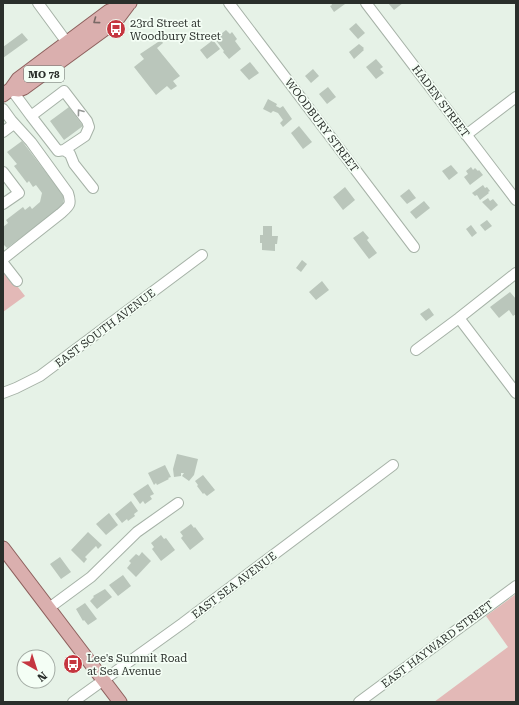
<svg xmlns="http://www.w3.org/2000/svg" width="519" height="705" viewBox="0 0 519 705" font-family="'Roboto Serif',serif">
  <style>
    .green { fill: #e3b9b7 }
    .building { fill: #bac6bb }
    .lines { fill: none; stroke-linecap: round; stroke-linejoin: round }
    .minor-casing { stroke: #a6b2a7; stroke-width: 12 }
    .major-casing { stroke: #8d605d; stroke-width: 15 }
    .minor { stroke: #fff; stroke-width: 10 }
    .major { stroke: #daafae; stroke-width: 13 }
    .oneway { stroke: #796966 }
    .oneway2 { stroke: #949795 }
    .labels { text-anchor: middle; stroke-width: 3.5; stroke-linejoin: round; paint-order: stroke }
    .shield { fill: #f4fef5; stroke: #676d68; stroke-width: 1 }
    .shield-label { font-size: 10px; font-weight: bold; fill: #2a2f2b }
    .poi-label { font-size: 11px; fill: #2a2f2b; stroke: #f4fef5; text-anchor: start }
    .street-label { font-size: 11px; fill: #2a2f2b; stroke: #f4fef5 }
  </style>
  <rect width="100%" height="100%" fill="#e6f2e7"/>
  <!-- green -->
  <path class="green" d="M3 268 25 296 3 312Z
    M516 594V702H434L508 647 486 616Z"/>
  <!-- building -->
  <path class="building" d="M331 3H344L345 4 334 12 330 6 332 5Z
    M388 3H403L394 10Z
    M356 23 365 33 358 39 349 29Z
    M226 30 230 34 232 32 237 39 235 41 241 49 229 59 223 52 224 51 215 39Z
    M22 33 28 40 3 58V47Z
    M161 40 163 43 157 48 180 76 173 81 177 86 171 90 167 86 156 95 134 67 144 59 140 54Z
    M213 40 220 49 207 59 200 50Z
    M359 44 364 48 363 49 364 50 354 59 349 52Z
    M376 59 383 67 380 69 384 73 376 79 366 67Z
    M250 62 259 73 249 80 240 70Z
    M313 69 319 76 311 83 305 76Z
    M328 87 336 97 327 104 319 94Z
    M268 99 277 104 276 106 280 108 283 106 292 119 283 127 280 123 283 120 278 113 273 111 271 113 263 109Z
    M69 107 83 126 64 140 50 121Z
    M299 126 312 142 303 149 291 133Z
    M22 141 64 196 63 206 7 248 3 244V227L8 223 6 220 23 207 25 210 30 206 32 209 40 202 42 193 36 185 33 187 29 181 27 183 14 166 17 164 7 152Z
    M451 165 458 173 449 180 442 171Z
    M471 167 473 170 475 168 478 171 479 170 483 175 470 185 464 177 468 174 466 171Z
    M483 185 485 188 487 187 490 191 488 192 489 193 480 200 477 195 475 196 472 193Z
    M345 187 355 200 343 210 333 197Z
    M409 189 416 198 407 204 400 196Z
    M488 198 490 201 493 199 498 205 491 211 482 202Z
    M424 201 430 208 416 219 410 212Z
    M487 220 492 226 485 231 480 225Z
    M471 225 477 233 472 237 466 229Z
    M263 226H272V236H278L277 244H275V251L262 250V243H260V235H263Z
    M363 231 369 238 367 240 377 253 369 259 353 238Z
    M302 260 307 264 301 272 296 268Z
    M322 281 329 290 316 300 309 292Z
    M510 292 516 299V314L513 316 509 310 499 318 490 307Z
    M429 308 434 315 426 321 420 314Z
    M177 454 198 459 194 475 189 481 182 476 184 473H181V476L174 477 173 469Z
    M165 465 171 477 168 478 169 479 157 485 156 483 154 485 148 473Z
    M203 475 215 490 207 496 204 493 203 494 197 486 198 485 195 481Z
    M148 484 154 494 150 496 152 499 145 504 143 501 140 504 133 494Z
    M131 501 138 511 134 514 135 516 128 521 127 519 122 523 115 514Z
    M109 513 118 525 106 535 96 524Z
    M191 524 194 528 195 527 204 539 190 550 181 538 183 536 180 532Z
    M88 532 102 545 98 549 96 546 85 557 87 559 84 563 71 550Z
    M161 535 164 539 166 538 175 550 161 561 152 549 154 547 151 543Z
    M142 552 151 561 136 577 127 568 131 563 129 561 136 554 139 556Z
    M60 557 71 572 61 579 50 564Z
    M123 575 131 586 118 596 109 585Z
    M105 589 112 597 97 609 90 601 94 597 93 596Z
    M85 603 97 619 88 625 84 620 83 621 76 609Z"/>
  <g class="lines">
    <!-- minor casing -->
    <g class="minor-casing">
      <path id="minor" d="M38 3 71 48
        M229 3 414 247
        M366 3 516 200
        M11 89 31 116 64 91 87 121 89 127 85 136 64 150
        M3 109 11 120 12 123 11 126 3 132
        M31 116 58 151 64 150 70 154 74 164 93 188
        M466 135 516 97
        M3 172 19 193 3 204
        M3 259 60 214C69 206 72 205 68 193L31 142 11 120
        M3 263 17 281
        M459 318 516 393
        M416 350 459 318 516 273
        M3 393 16 388 40 376 202 255
        M49 608 91 577 137 532 178 503
        M73 702 183 623 393 465
        M359 702 516 586"/>
    </g>
    <!-- major casing -->
    <g class="major-casing">
      <path id="major" d="M11 89 19 90 24 88 116 21 128 5
        M3 95 11 89 18 79 109 11 130 3
        M3 548 120 702"/>
    </g>
    <!-- minor -->
    <use href="#minor" class="minor"/>
    <!-- major -->
    <use href="#major" class="major"/>
  </g>
  <!-- one-way arrows -->
  <defs><path id="oneway-chevron" d="M-2-3.5L2.5 0L-2 3.5" fill="none" stroke-width="1.6" stroke-linecap="round" stroke-linejoin="round"/></defs>
  <use class="oneway" href="#oneway-chevron" transform="translate(96 21) rotate(144)"/>
  <use class="oneway2" href="#oneway-chevron" transform="translate(80 112) rotate(-127)"/>
  <!-- icons -->
  <defs>
    <g id="bus-disc" transform="scale(1)"><circle r="9.5" fill="#c53640" stroke="#f4fef5"/><path d="M-5-6H5V4H4V6H2V4H-2V6H-4V4H-5ZM-3.5-4V0h7V-4ZM-3.5 1.2v1.5H-2V1.2ZM2 1.2v1.5H3.5V1.2Z" fill="#fff"/></g>
  </defs>
  <g fill-rule="evenodd">
    <use href="#bus-disc" x="116" y="29"/>
    <use href="#bus-disc" x="73" y="664"/>
  </g>
  <g class="labels">
    <!-- shield labels -->
    <rect class="shield" x="24" y="66" width="40" height="16" rx="3"/>
    <g class="shield-label">
      <text x="44" y="78">MO 78</text>
    </g>
    <!-- poi labels -->
    <g class="poi-label">
      <text x="130" y="27">23rd Street at<tspan x="130" dy="13">Woodbury Street</tspan></text>
      <text x="87" y="662">Lee's Summit Road<tspan x="87" dy="13">at Sea Avenue</tspan></text>
    </g>
    <!-- street labels -->
    <g class="street-label">
      <text transform="translate(441 101) rotate(53)" y="4">HADEN STREET</text>
      <text transform="translate(322 125) rotate(53)" y="4">WOODBURY STREET</text>
      <text transform="translate(105 328) rotate(-37)" y="4">EAST SOUTH AVENUE</text>
      <text transform="translate(234 585) rotate(-37)" y="4">EAST SEA AVENUE</text>
      <text transform="translate(437 644) rotate(-37)" y="4">EAST HAYWARD STREET</text>
    </g>
  </g>
  <!-- border -->
  <rect width="519" height="705" fill="none" stroke="#2a2f2b" stroke-width="8"/>
  <!-- north arrow -->
  <g transform="translate(36 669) rotate(141)"><circle r="19" fill="#f4fef5" stroke="#a3aba4"/>
  <path d="M0-3L7 15L0 10L-7 15Z" fill="#c53640"/>
  <text y="-6" font-size="11" font-weight="bold" text-anchor="middle" fill="#2a2f2b">N</text>
  </g>
</svg>
